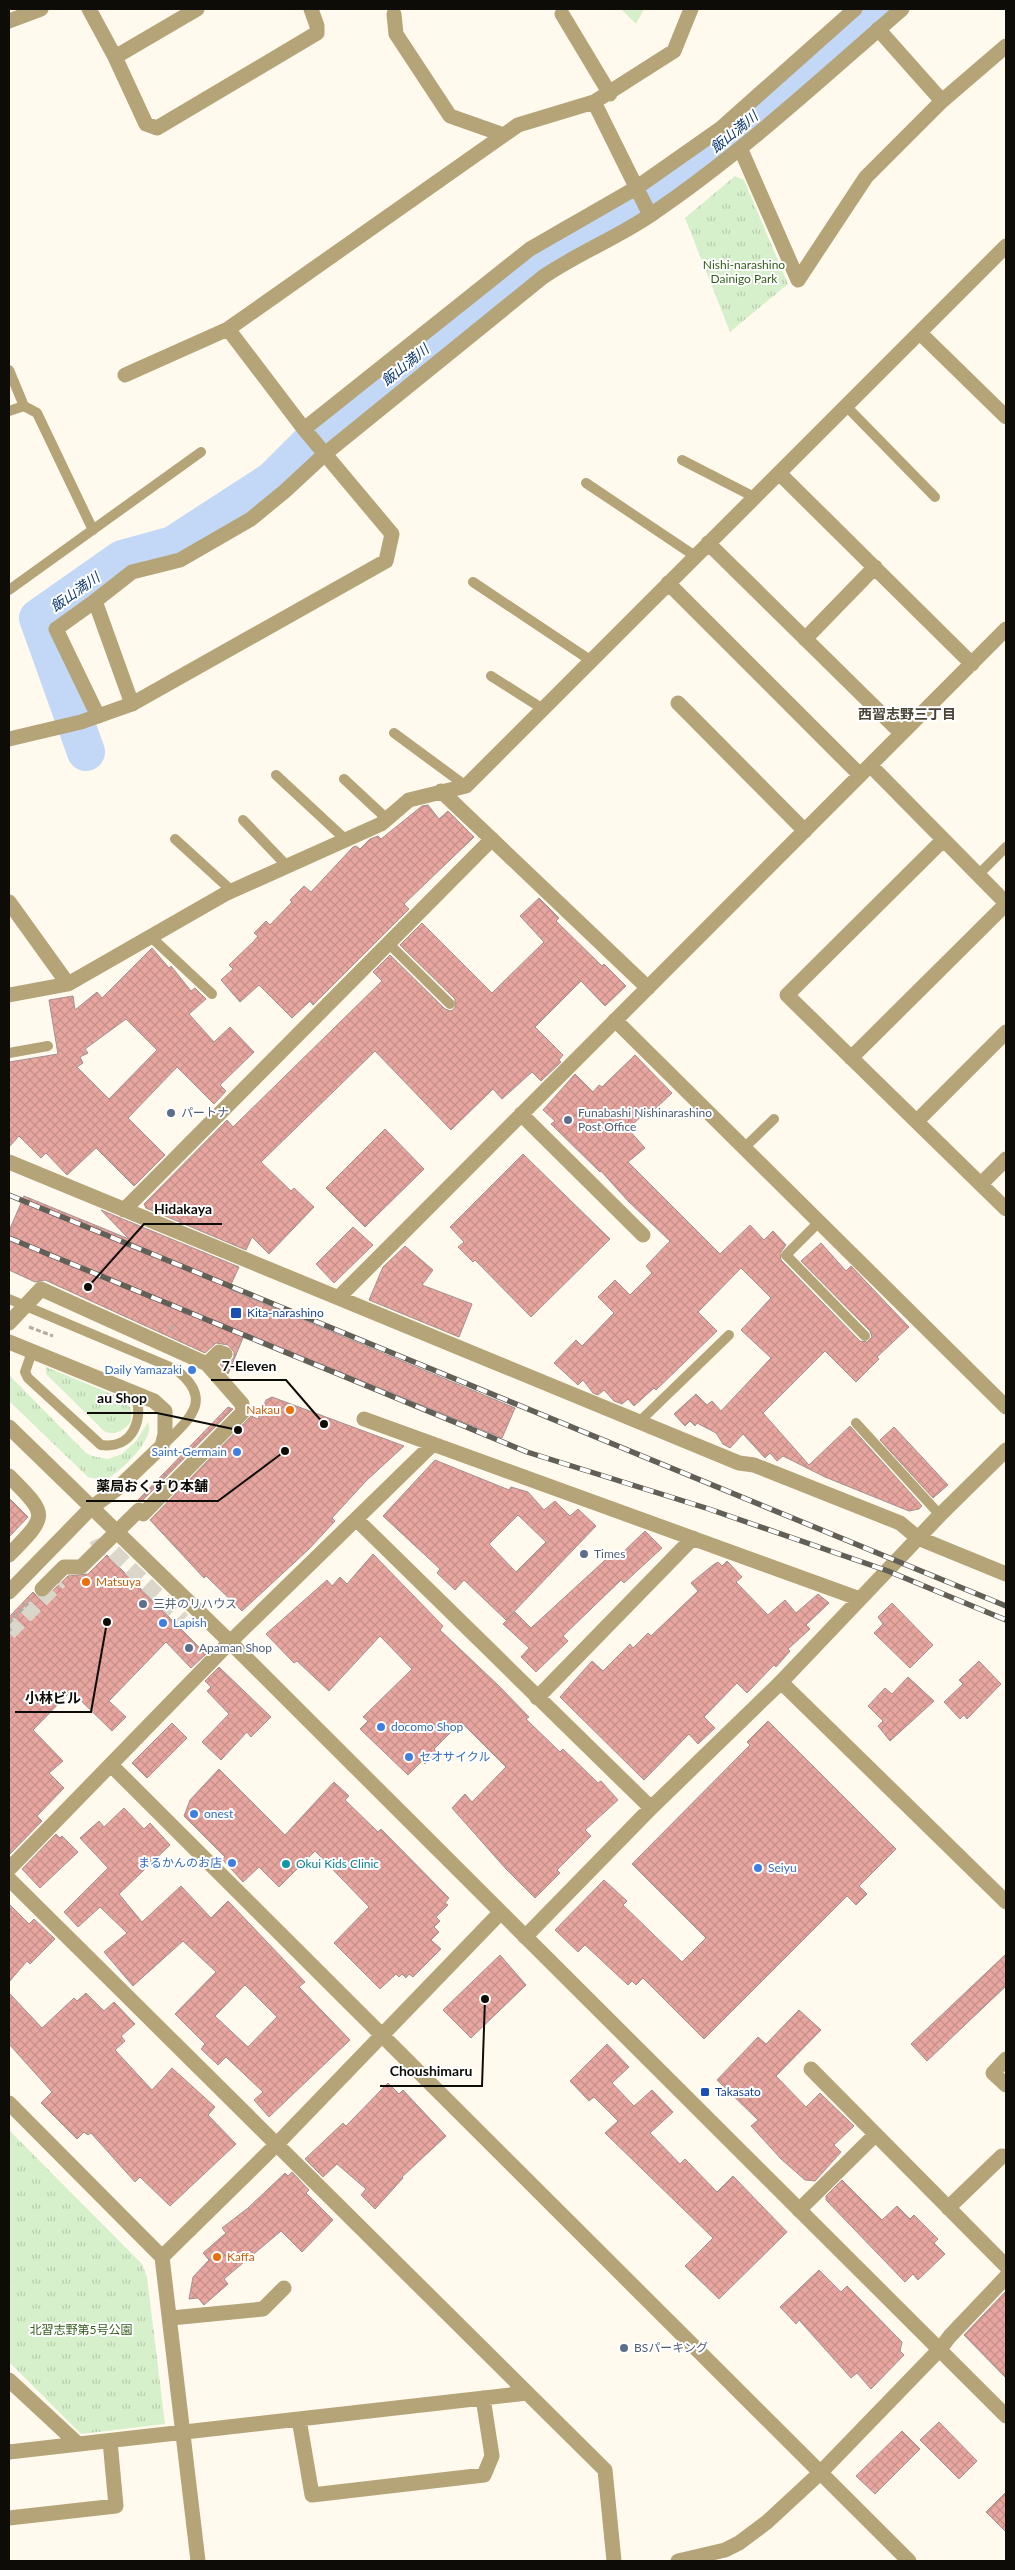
<svg xmlns="http://www.w3.org/2000/svg" width="1015" height="2570" viewBox="0 0 1015 2570" font-family="Lato,'Noto Sans JP',sans-serif">
  <style>
    .grass { fill: url(#grass-tufts) }
    .forest { fill: url(#forest-crowns) }
    .lines { fill: none; stroke-linecap: round; stroke-linejoin: round }
    .river { stroke: #c2d8f6; stroke-width: 38 }
    .building { fill: url(#building-cross-hatch); stroke: #a4918f; fill-rule: evenodd }
    .pedestrian-tunnel { stroke: #dbd6ca; stroke-width: 15; stroke-dasharray: 15 8; stroke-linecap: butt }
    .path { stroke: #b1ada2; stroke-width: 3; stroke-dasharray: 5 2.5; stroke-linecap: butt }
    .service { stroke: #b4a478; stroke-width: 10 }
    .pedestrian { stroke: #b4a478; stroke-width: 15 }
    .minor { stroke: #b4a478; stroke-width: 15 }
    .tertiary { stroke: #b4a478; stroke-width: 15 }
    .rail-casing { stroke: #625f57; stroke-width: 5.5 }
    .rail { stroke: #fff; stroke-width: 4; stroke-dasharray: 11; stroke-linecap: butt }
    .service-dot { fill: #5c6f8a; stroke: #fff; stroke-width: 2 }
    .transit-dot { fill: #1a4fb4; stroke: #fff; stroke-width: 2 }
    .shop-dot { fill: #3f7fe0; stroke: #fff; stroke-width: 2 }
    .food-dot { fill: #e8710a; stroke: #fff; stroke-width: 2 }
    .culture-dot { fill: #0f9aa8; stroke: #fff; stroke-width: 2 }
    .labels { text-anchor: middle; stroke-width: 4; stroke-linejoin: round; paint-order: stroke }
    .park-label { font-size: 12px; fill: #325e1a; stroke: #fff }
    .service-label { font-size: 12px; fill: #4e5e75; stroke: #fff; text-anchor: start }
    .transit-label { font-size: 12px; fill: #164399; stroke: #fff; text-anchor: start }
    .shop-label { font-size: 12px; fill: #366cbe; stroke: #fff; text-anchor: start }
    .food-label { font-size: 12px; fill: #c56008; stroke: #fff; text-anchor: start }
    .culture-label { font-size: 12px; fill: #0d838f; stroke: #fff; text-anchor: start }
    .water-label { font-size: 14px; font-style: italic; fill: #0c3871; stroke: #fff }
    .neighbourhood-label { font-size: 14px; font-weight: bold; fill: #494437; stroke: #fff }
    .leader { fill: none; stroke: #0e0c07; stroke-width: 2 }
    .callout-dot { fill: #0e0c07; stroke: #fff; stroke-width: 2 }
    .callout-label { font-size: 14px; text-anchor: middle; font-weight: bold; fill: #0e0c07; stroke: #fff; stroke-width: 4; stroke-linejoin: round; paint-order: stroke }
  </style>
  <defs>
    <pattern id="grass-tufts" width="24" height="20" patternUnits="userSpaceOnUse" patternTransform="scale(1.25)"><rect width="24" height="20" fill="#d7f0cc"/><path d="M3 7l-1-3M5 7V3M7 7l1-3M15 17l-1-3M17 17v-4M19 17l1-3" fill="none" stroke="#b7cdae"/></pattern>
    <pattern id="forest-crowns" width="20" height="18" patternUnits="userSpaceOnUse" patternTransform="scale(1.25)"><rect width="20" height="18" fill="#d7f0cc"/><path d="M2 6a3 3 0 1 1 6 0M12 15a3 3 0 1 1 6 0" fill="none" stroke="#b7cdae"/></pattern>
    <pattern id="building-cross-hatch" width="8" height="8" patternUnits="userSpaceOnUse" patternTransform="scale(1.25)"><rect width="8" height="8" fill="#e8a6a1"/><path d="M0 0l8 8M0 8l8-8" fill="none" stroke="#c68e89"/></pattern>
  </defs>
  <rect width="100%" height="100%" fill="#fffaed"/>
  <!-- grass -->
  <path class="grass" d="M735 176 744 180 788 284 730 332 685 218Z
    M46 1367 124 1399 131 1409V1422C124 1430 114 1437 104 1431L46 1374Z
    M9 1375 86 1453 92 1456 108 1459 122 1454 136 1441 148 1422C156 1438 123 1469 110 1477 103 1481 95 1479 88 1477L9 1401Z
    M9 2130 142 2264 147 2277 165 2424 81 2434 9 2362Z"/>
  <!-- forest -->
  <path class="forest" d="M621 9H644L636 24Z"/>
  <g class="lines">
    <!-- river -->
    <path class="river" d="M86 752 38 618 122 559 173 545 273 480 320 433 536 261 570 239 642 202 728 139 876 9"/>
  </g>
  <!-- building -->
  <path class="building" d="M428 805 439 819 448 811 474 837 404 904 409 909 313 1005 310 1001 292 1018 259 985 240 1002 221 980 233 969 229 965 254 941 258 936 254 933 266 921 270 925 292 902 290 900 304 886 311 892 353 847 356 846 360 849 370 839 378 836 381 839 422 806Z
    M539 898 559 918 556 921 602 966 604 964 626 986 605 1006 581 981 535 1027 563 1055 559 1060 561 1062 541 1081 532 1072 502 1099 493 1089 451 1130 375 1051 261 1162 291 1191 294 1188 314 1207 269 1254 252 1237 246 1250 146 1208 144 1204 227 1120 233 1127 382 981 373 972 390 955 445 1009 451 1011 455 1008V999L400 945 422 923 492 993 544 942 520 916Z
    M152 948 169 968 171 966 191 991 195 988 206 999 189 1014 214 1042 230 1027 254 1052 220 1085 226 1091 214 1104 177 1067 128 1118 165 1155 134 1186 96 1148 67 1175 46 1153 41 1158 19 1136 9 1147V1062L58 1054 49 1000 73 996 75 1010 97 992 102 998ZM126 1019 157 1050 109 1099 77 1067 83 1063 80 1057 88 1053 85 1049Z
    M635 1055 672 1093 654 1110 651 1107 628 1129 645 1148 628 1162 720 1254 750 1225 764 1240 773 1231 786 1245 780 1253 781 1260 860 1341 867 1342 872 1337 870 1331 801 1261 821 1243 846 1271 851 1266 909 1327 877 1357 879 1359 856 1382 825 1351 763 1413 809 1465 850 1426 922 1506 919 1509 909 1511 825 1477 783 1456 777 1461 770 1453 765 1458 743 1434 730 1448 723 1444 716 1433 697 1423 695 1426 690 1421 685 1426 674 1414 696 1394 707 1405 712 1401 721 1411 771 1358 741 1330 771 1298 741 1268 698 1312 717 1331 656 1390 654 1388 634 1406 628 1399 622 1404 614 1401 604 1390 598 1395 593 1393 583 1380 578 1385 554 1363 576 1340 582 1346 614 1313 598 1297 615 1280 630 1295 652 1273 646 1266 670 1241 628 1201 601 1171 600 1172 551 1124 555 1121 543 1110 575 1074 593 1092 599 1085 602 1087Z
    M385 1129 424 1169 365 1227 326 1188Z
    M523 1154 610 1239 531 1317 475 1260 473 1262 458 1247 464 1242 450 1227Z
    M24 1196 129 1239 101 1210 239 1267 229 1289 515 1408 502 1438 245 1333 228 1374 220 1364 231 1361 234 1357V1352L228 1345 216 1343 205 1353 45 1280 35 1282 9 1270V1231Z
    M353 1227 373 1245 334 1283 316 1264Z
    M405 1246 433 1270 422 1285 472 1304 459 1337 369 1300 383 1267Z
    M272 1397 404 1446 366 1481 332 1518 335 1521 309 1549 242 1611 206 1576 204 1578 150 1520 251 1416 258 1419 266 1400Z
    M228 1407 233 1409 142 1501H137Z
    M894 1427 948 1485 933 1498 880 1440Z
    M435 1460 509 1490 511 1487 528 1492 544 1510 555 1501 570 1516 578 1509 596 1526 506 1620 464 1580 455 1590 437 1573 440 1569 383 1516ZM518 1515 546 1542 516 1572 489 1544Z
    M9 1498 28 1517 9 1537Z
    M645 1531 662 1548 624 1583 621 1580 563 1636 568 1641 536 1672 521 1657 529 1648 503 1624 515 1612 531 1628 615 1551 619 1556Z
    M373 1554 443 1626 440 1630 499 1686 529 1717 526 1719 560 1752 563 1749 598 1783 601 1781 618 1800 585 1830 591 1836 557 1870 560 1873 535 1898 506 1869 452 1808 465 1794 472 1802 506 1767 461 1722 434 1749 437 1753 425 1764 422 1761 408 1775 360 1729 368 1721 363 1717 412 1669 380 1636 329 1691 297 1661 294 1663 266 1634 327 1580 332 1586 340 1577 347 1584Z
    M107 1555 206 1654 191 1668 166 1642 109 1701 126 1717 112 1731 71 1691 33 1730 63 1761 49 1773 64 1788 37 1816 42 1821 9 1855V1617L33 1592 39 1598H45L68 1576 88 1574Z
    M727 1561 742 1577 736 1582 768 1615 785 1600 796 1613 818 1594 829 1603 806 1625 810 1629 788 1649 790 1651 776 1667 774 1665 747 1693 737 1683 704 1717 715 1728 698 1744 689 1734 644 1780 560 1697 592 1661 603 1671 630 1644 633 1648 648 1633 651 1636 698 1591 691 1583 713 1565 718 1562 722 1566Z
    M892 1603 933 1645 910 1668 874 1633 883 1624 878 1617Z
    M979 1661 1001 1684 967 1719 964 1715 960 1719 944 1702 963 1684 959 1680Z
    M219 1667 271 1717 251 1737 247 1732 221 1760 202 1742 229 1714 207 1691 211 1687 205 1681Z
    M908 1677 934 1701 890 1741 878 1726 883 1721 868 1706 885 1688 892 1694Z
    M768 1721 896 1849 859 1886 867 1894 856 1905 847 1896 704 2039 643 1978 636 1985 632 1981 628 1985 585 1945 578 1952 555 1930 604 1880 627 1901 623 1905 682 1962 706 1938 632 1864 750 1745 747 1742Z
    M172 1723 187 1738 147 1778 132 1763Z
    M219 1769 285 1835 334 1782 349 1796 345 1800 378 1832 381 1829 449 1898 445 1903 448 1905 436 1917 440 1921 434 1927 439 1932 431 1940 441 1949 413 1977 409 1974 406 1978 402 1974 399 1977 396 1974 380 1989 334 1943 369 1907 315 1851 279 1887 259 1867 243 1882 222 1859 225 1857 184 1816 190 1800Z
    M124 1808 144 1829 150 1823 170 1845 119 1894 142 1922 181 1886 211 1918 228 1901 305 1982 299 1987 350 2040 269 2117 254 2100 263 2092 226 2057 218 2065 201 2049 205 2044 175 2014 216 1972 183 1941 133 1986 104 1952 127 1933 100 1907 78 1927 64 1912 108 1868 80 1838 99 1821 104 1827ZM245 1985 277 2017 248 2047 215 2016Z
    M56 1834 60 1838 62 1836 78 1852 40 1888 22 1869Z
    M9 1904 29 1924 34 1919 55 1939 30 1964 27 1961 9 1982Z
    M1006 1954V1986L927 2061 911 2044Z
    M500 1955 526 1985 471 2038 443 2010Z
    M9 1993 42 2028 74 1998 77 2001 86 1993 104 2011 114 2002 135 2024 121 2036 125 2041 115 2050 152 2090 172 2068 215 2107 208 2115 236 2144 170 2206 140 2177 135 2182 91 2133 88 2135 84 2132 77 2139 41 2103 52 2092 9 2044Z
    M799 2010 821 2030 776 2076 806 2107 820 2093 854 2126 834 2145 841 2152 815 2181 805 2180 781 2159 751 2126 758 2120 717 2080 758 2037 766 2044Z
    M607 2044 629 2067 612 2083 634 2106 652 2090 673 2112 650 2133 680 2164 685 2159 717 2192 733 2176 787 2232 719 2299 685 2266 713 2238 605 2133 618 2121 594 2097 589 2101 570 2081Z
    M388 2083 399 2094 403 2090 446 2136 402 2177 403 2178 375 2209 361 2195 366 2189 337 2164 323 2177 305 2159 343 2123 346 2126Z
    M292 2172 309 2190 306 2193 333 2220 302 2252 281 2231 224 2279 228 2284 204 2305 198 2298 189 2299 193 2277 209 2260 203 2253 226 2233 222 2228 248 2208 285 2173 288 2176Z
    M842 2180 882 2220 897 2206 910 2219 914 2215 938 2239 934 2243 945 2254 918 2280 913 2274 905 2282 826 2200V2196Z
    M819 2270 841 2292 847 2286 902 2342 900 2351 904 2355 871 2389 857 2373 851 2378 799 2320 796 2324 780 2307Z
    M1006 2291V2378L964 2335Z
    M939 2422 977 2461 959 2479 920 2440Z
    M902 2431 920 2449 875 2494 856 2476Z
    M1006 2492V2532L986 2512Z"/>
  <g class="lines">
    <!-- pedestrian-tunnel -->
    <path class="pedestrian-tunnel" d="M93 1549 99 1546 112 1550 183 1620
      M9 1633 60 1581"/>
    <!-- path -->
    <path class="path" d="M29 1327 53 1336
      M171 1330 174 1323
      M9 1623 31 1600
      M9 1628 11 1631"/>
    <!-- service -->
    <path class="service" d="M9 370 24 406 37 413 93 530
      M846 406 935 497
      M9 411 24 406
      M682 460 754 497
      M586 483 695 556
      M473 582 590 660
      M9 590 201 452
      M491 676 543 709
      M394 733 466 786
      M276 775 346 840
      M344 779 387 819
      M243 820 287 866
      M175 839 232 891
      M978 875 1006 847
      M151 937 212 994
      M388 943 450 1004
      M9 1053 48 1046
      M744 1148 774 1119
      M819 1222 786 1255 865 1336
      M9 1299 175 1369C215 1399 190 1419 163 1445
      M32 1352 25 1372 28 1378 101 1445C133 1449 144 1420 135 1393
      M639 1422 729 1335
      M856 1423 940 1515"/>
    <!-- pedestrian -->
    <path class="pedestrian" d="M9 1323 41 1289 207 1364 242 1404 243 1412 143 1514 139 1510 81 1567H64L42 1589
      M207 1364 219 1352 225 1354
      M9 1476C48 1516 49 1514 9 1555"/>
    <!-- minor -->
    <path class="minor" d="M89 9 115 57 146 124 157 128 317 33V26L311 9
      M394 14 396 34 450 116 504 135
      M562 14 610 94
      M9 21 41 9
      M878 29 942 101
      M115 57 197 9
      M594 102 650 215
      M741 150 798 280 866 177 942 101 1006 46
      M920 333 1006 417
      M125 375 228 329
      M304 429 530 249 636 188 720 129 855 9
      M779 473 972 664
      M708 543 901 733
      M668 583 860 775
      M805 639 875 567
      M678 703 805 831
      M9 739 81 722 132 704 386 561 392 534 304 429 228 329 518 125 594 102 674 51 691 9
      M870 765 1006 903
      M441 791 648 988
      M943 840 787 995 1006 1209
      M9 902 68 984
      M9 995 68 984 225 894 381 824 409 800 466 786 1006 246
      M615 1020 1006 1407
      M851 1058 1006 904
      M521 1114 643 1235
      M917 1121 1006 1032
      M9 1162 739 1463 754 1465 900 1523 918 1538 1006 1574
      M981 1184 1006 1159
      M124 1210 492 839
      M338 1298 1006 629
      M364 1419 860 1599
      M356 1519 651 1808
      M781 1682 1006 1902
      M537 1698 693 1538
      M111 1765 909 2561
      M9 1869 230 1642 433 1444
      M9 1879 605 2470 614 2561
      M525 1937 651 1808 781 1682 940 1515 1006 1450
      M1006 2059 993 2073 1006 2085
      M811 2069 1006 2266
      M9 2103 162 2257 198 2561
      M948 2208 1002 2156
      M799 2210 875 2135
      M162 2257 276 2145 500 1913
      M171 2318 263 2309 284 2288
      M940 2349 950 2336 1006 2277
      M9 2380 78 2444
      M299 2419 312 2495 484 2475 492 2456 483 2398
      M9 2452 527 2393
      M9 2518 116 2506 110 2441"/>
    <!-- tertiary -->
    <path class="tertiary" d="M95 601 56 629 98 716
      M132 704 95 601 132 572 180 560 251 519 285 491 326 453 543 277C578 253 617 238 652 214 742 153 820 80 902 9
      M9 1342 154 1401 165 1411V1434L162 1446 118 1488 91 1508 9 1592
      M9 1427 230 1642 1006 2416
      M678 2561 725 2550 739 2543 767 2522 820 2473 940 2349"/>
    <!-- rail casing -->
    <g class="rail-casing">
      <path id="rail" d="M9 1195 1006 1606
        M9 1238 527 1452 709 1509 888 1571 1006 1620"/>
    </g>
    <!-- rail -->
    <use href="#rail" class="rail"/>
  </g>
  <!-- markers -->
  <g class="service-dot">
    <circle cx="171" cy="1113" r="5"/>
    <circle cx="568" cy="1120" r="5"/>
    <circle cx="584" cy="1554" r="5"/>
    <circle cx="143" cy="1604" r="5"/>
    <circle cx="189" cy="1648" r="5"/>
    <circle cx="624" cy="2348" r="5"/>
  </g>
  <g class="transit-dot">
    <rect x="230" y="1307" width="12" height="12" rx="2.5"/>
    <rect x="700" y="2087" width="10" height="10" rx="2.5"/>
  </g>
  <g class="shop-dot">
    <circle cx="192" cy="1370" r="5"/>
    <circle cx="237" cy="1452" r="5"/>
    <circle cx="163" cy="1623" r="5"/>
    <circle cx="381" cy="1727" r="5"/>
    <circle cx="409" cy="1757" r="5"/>
    <circle cx="194" cy="1814" r="5"/>
    <circle cx="232" cy="1863" r="5"/>
    <circle cx="758" cy="1868" r="5"/>
  </g>
  <g class="food-dot">
    <circle cx="290" cy="1410" r="5"/>
    <circle cx="86" cy="1582" r="5"/>
    <circle cx="217" cy="2257" r="5"/>
  </g>
  <circle class="culture-dot" cx="286" cy="1864" r="5"/>
  <g class="labels">
    <!-- park labels -->
    <g class="park-label">
      <text x="744" y="269">Nishi-narashino<tspan x="744" dy="14">Dainigo Park</tspan></text>
      <text x="81" y="2334">北習志野第5号公園</text>
    </g>
    <!-- service labels -->
    <g class="service-label">
      <text x="181" y="1117">パートナ</text>
      <text x="578" y="1117">Funabashi Nishinarashino<tspan x="578" dy="14">Post Office</tspan></text>
      <text x="594" y="1558">Times</text>
      <text x="153" y="1608">三井のリハウス</text>
      <text x="199" y="1652">Apaman Shop</text>
      <text x="634" y="2352">BSパーキング</text>
    </g>
    <!-- transit labels -->
    <g class="transit-label">
      <text x="247" y="1317">Kita-narashino</text>
      <text x="715" y="2096">Takasato</text>
    </g>
    <!-- shop labels -->
    <g class="shop-label">
      <text x="182" y="1374" text-anchor="end">Daily Yamazaki</text>
      <text x="227" y="1456" text-anchor="end">Saint-Germain</text>
      <text x="173" y="1627">Lapish</text>
      <text x="391" y="1731">docomo Shop</text>
      <text x="419" y="1761">セオサイクル</text>
      <text x="204" y="1818">onest</text>
      <text x="222" y="1867" text-anchor="end">まるかんのお店</text>
      <text x="768" y="1872">Seiyu</text>
    </g>
    <!-- food labels -->
    <g class="food-label">
      <text x="280" y="1414" text-anchor="end">Nakau</text>
      <text x="96" y="1586">Matsuya</text>
      <text x="227" y="2261">Kaffa</text>
    </g>
    <!-- culture labels -->
    <g class="culture-label">
      <text x="296" y="1868">Okui Kids Clinic</text>
    </g>
    <!-- water labels -->
    <g class="water-label">
      <text transform="translate(734 132) rotate(-39)" y="5">飯山満川</text>
      <text transform="translate(405 365) rotate(-39)" y="5">飯山満川</text>
      <text transform="translate(75 592) rotate(-35)" y="5">飯山満川</text>
    </g>
    <!-- neighbourhood labels -->
    <g class="neighbourhood-label">
      <text x="907" y="719">西習志野三丁目</text>
    </g>
  </g>
  <!-- callouts -->
  <path class="leader" d="M88 1287L144 1224H222M324 1424L286 1380H211M238 1430L157 1413H87M285 1451L218 1501H86M107 1622L91 1712H15M485 1999L482 2086H380"/>
  <g class="callout-dot">
    <circle cx="88" cy="1287" r="5"/>
    <circle cx="324" cy="1424" r="5"/>
    <circle cx="238" cy="1430" r="5"/>
    <circle cx="285" cy="1451" r="5"/>
    <circle cx="107" cy="1622" r="5"/>
    <circle cx="485" cy="1999" r="5"/>
  </g>
  <g class="callout-label">
    <text x="183" y="1214">Hidakaya</text>
    <text x="249" y="1371">7-Eleven</text>
    <text x="122" y="1403">au Shop</text>
    <text x="152" y="1491">薬局おくすり本舗</text>
    <text x="53" y="1703">小林ビル</text>
    <text x="431" y="2076">Choushimaru</text>
  </g>
  <!-- border -->
  <rect width="1015" height="2570" fill="none" stroke="#0e0c07" stroke-width="20"/>
</svg>
